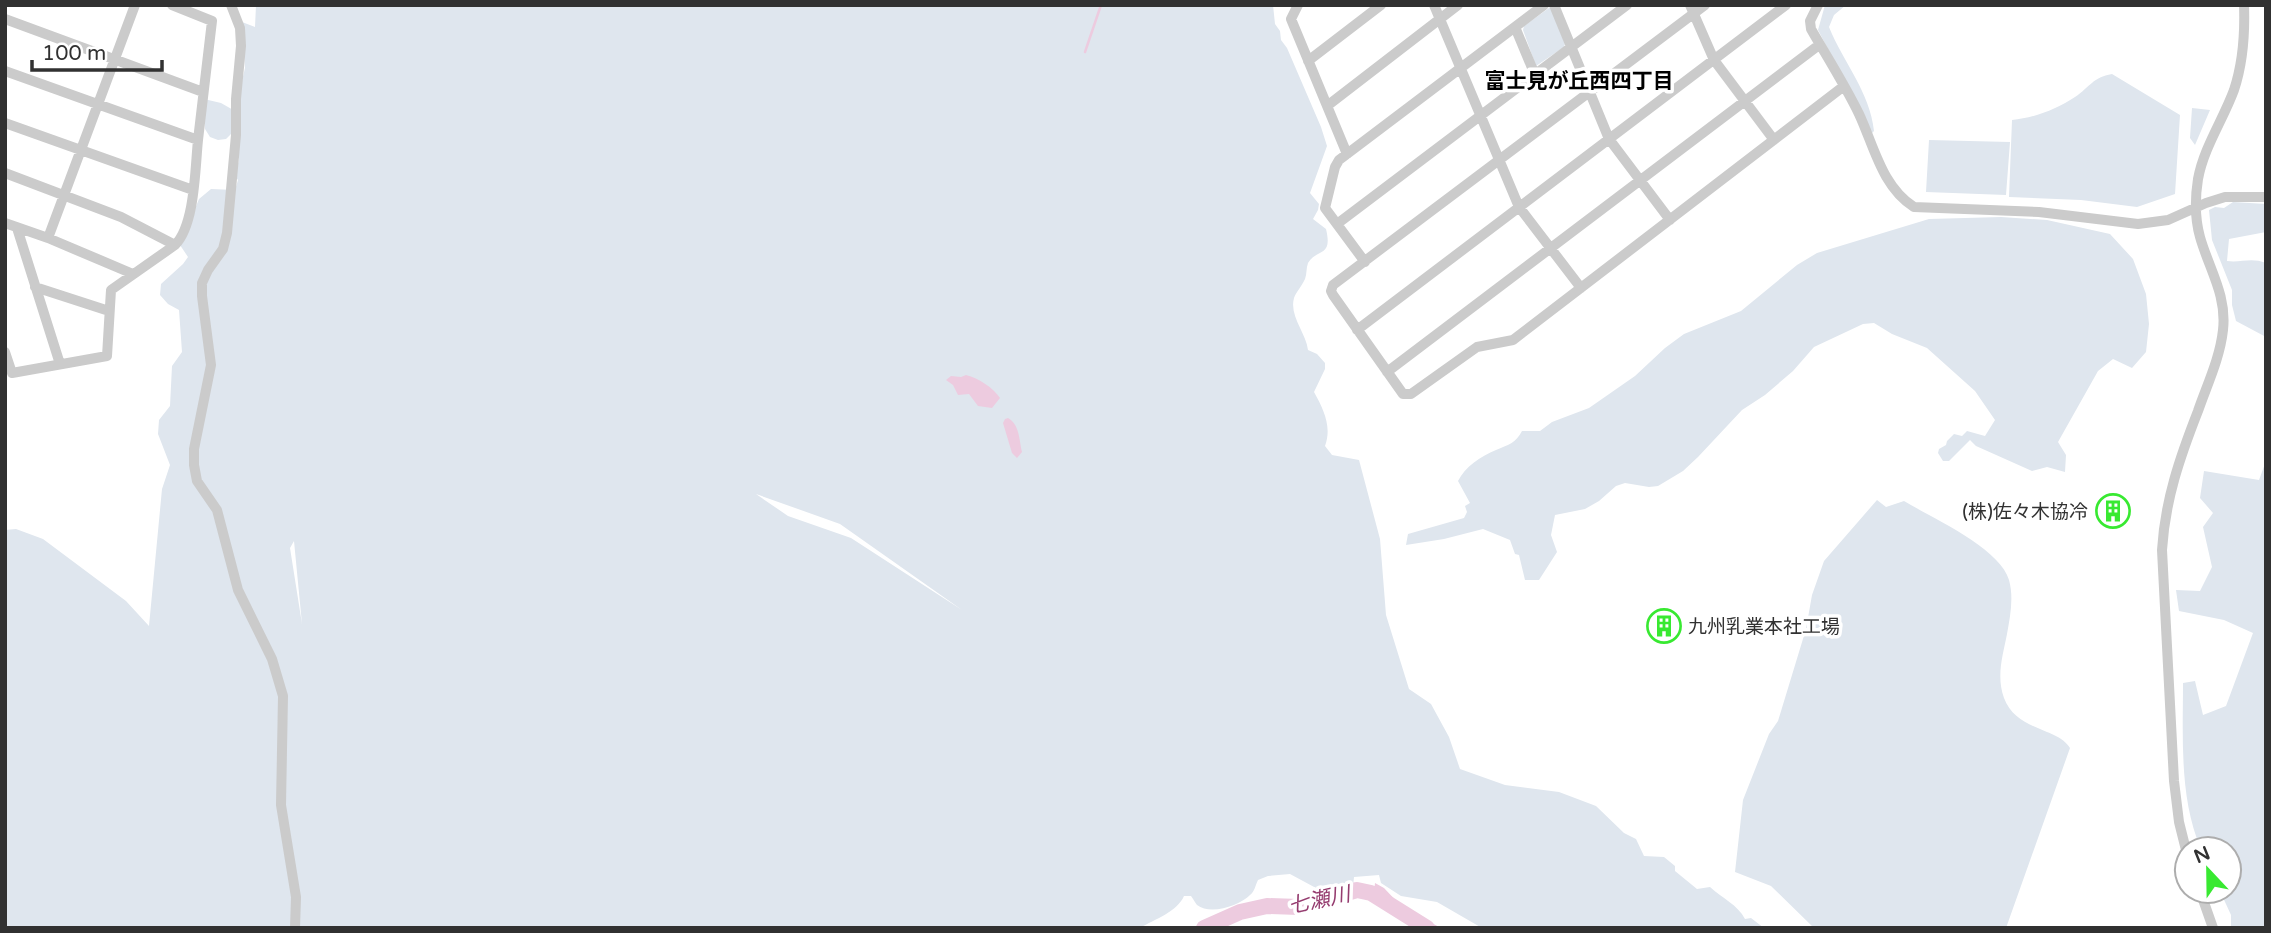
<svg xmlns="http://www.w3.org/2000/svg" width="2271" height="933" viewBox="0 0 2271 933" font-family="'Varela Round','Noto Sans JP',sans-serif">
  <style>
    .green { fill: #dfe6ee; fill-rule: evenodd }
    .water { fill: #edcbdf }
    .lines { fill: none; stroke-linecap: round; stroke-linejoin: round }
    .stream { stroke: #edcbdf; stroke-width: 2.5 }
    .river { stroke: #edcbdf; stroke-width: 16 }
    .minor { stroke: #cbcbcb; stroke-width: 10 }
    .labels { text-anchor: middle; stroke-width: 7; stroke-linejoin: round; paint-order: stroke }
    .poi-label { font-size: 19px; fill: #313131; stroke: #fff; text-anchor: end }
    .neighbourhood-label { font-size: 21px; font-weight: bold; fill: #000; stroke: #fff }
    .water-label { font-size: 21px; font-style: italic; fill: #953c6f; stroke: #fff }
  </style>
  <rect width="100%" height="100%" fill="#fff"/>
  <!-- green -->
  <path class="green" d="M256 5H1273L1275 24 1280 31 1281 40 1287 48 1321 127 1327 146 1310 193 1319 204 1318 210 1313 219 1326 229C1333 258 1317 248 1308 263 1306 268 1307 274 1305 279 1302 286 1296 292 1294 298 1289 316 1306 333 1308 350L1317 354 1325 363V369L1314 392C1324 410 1332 427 1325 446L1332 455 1359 460 1380 539 1386 615 1409 689 1431 704 1449 737 1460 769 1505 785 1559 792 1596 806 1624 833 1636 839 1644 856 1664 857 1675 866V871L1697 889 1710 887C1722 898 1738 905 1745 919L1751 918 1764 928H1482L1437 902 1401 896 1381 883 1379 875 1354 877 1353 887 1331 890 1326 887 1316 888 1290 874 1268 876 1258 880C1255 886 1255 891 1250 895 1240 905 1211 916 1197 905 1196 904 1192 897 1191 896H1184C1177 912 1155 919 1140 928H5V530L16 529 43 539 126 601 149 626 162 489 170 465 158 434 159 420 170 406 172 366 182 352 179 310 168 304 160 295 161 284 183 264 188 257 180 245 199 199 211 189 235 190 238 180 234 175C244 151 237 155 231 134L226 139 218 140 210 137 205 129 204 99 221 103 235 111 245 68 242 22 255 27ZM756 494 840 524 962 610 851 538 788 516ZM294 541 302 624 290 548Z
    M1825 5H1846L1834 15 1829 27C1843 62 1870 92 1874 131L1872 133 1818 30Z
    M1549 8H1551L1565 44 1564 47 1536 66 1523 30 1524 26Z
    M2112 74 2180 115 2175 194 2137 207 2081 200 2009 197 2012 120C2034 118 2057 109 2075 97 2090 87 2093 77 2112 74Z
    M2192 108 2210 110 2195 145 2190 138Z
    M1929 140 2010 142 2006 195 1926 192Z
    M2233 202 2266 204V232L2229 239 2227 261C2241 263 2251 257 2266 263V337L2236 321 2232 305V290L2212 240 2209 210 2215 207 2224 208Z
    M2001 217 2047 220 2110 234 2133 259 2146 294 2149 324 2146 352 2132 368 2113 359 2098 371 2058 442 2066 455 2065 472 2047 467 2032 471 1976 446 1970 440 1949 461H1943L1938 453 1939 449 1946 445 1947 441 1954 434 1962 436 1967 431 1985 436 1995 420 1975 391 1927 348 1892 334 1874 323 1863 324 1814 347 1793 371 1765 395 1742 410 1698 457 1683 471 1658 486 1649 487 1625 483 1616 486 1599 501 1585 509 1555 515 1551 535 1557 552 1539 580H1525L1519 555 1515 554 1510 540 1483 529 1444 539 1406 545 1408 534 1464 518 1467 512 1465 506 1470 503 1458 481C1465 467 1481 456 1496 450 1508 445 1516 443 1522 431H1540L1552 422 1589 408 1635 376 1665 348 1684 334 1741 311 1797 265 1817 253 1929 219Z
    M2266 461V928H2231V915L2220 891H2229V849H2201C2179 798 2183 737 2183 683L2195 681 2203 715 2226 706 2253 633 2224 620 2179 611 2176 590 2200 591 2212 567 2203 527 2213 513 2200 498 2204 471 2259 480Z
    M1877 500 1886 507 1904 501C1932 518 2000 548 2009 580 2014 598 2010 617 2007 634 2003 655 1996 676 2004 698 2016 731 2059 728 2070 748L2006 928H1814L1771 886 1735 872 1743 800 1769 734 1778 721 1806 629 1812 595 1824 561Z"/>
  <!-- water -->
  <path class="water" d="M966 375C979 378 993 388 1000 398L992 408 978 406 969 394 958 395 953 385 946 380 951 376 961 377Z
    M1008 418C1020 425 1019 440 1022 452L1017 458 1012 453 1003 423 1005 419Z
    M1375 883 1384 888 1402 907 1441 928H1413L1373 901Z"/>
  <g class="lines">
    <!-- stream -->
    <path class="stream" d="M1085 52 1101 5"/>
    <!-- river -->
    <path class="river" d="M1204 928 1240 912 1267 906 1299 907 1357 890 1371 893 1427 928"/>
    <!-- minor -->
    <path class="minor" d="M172 5 212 21 198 140
      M231 5 240 28 241 46 236 99V135L227 233 223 249 208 270 202 283V296L211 365 194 449V465L197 481 217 510 238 590 272 659 283 696 281 805 296 897 295 928
      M1298 5 1291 19 1347 154
      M1434 5 1519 207 1581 288
      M1554 5 1609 139 1670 220
      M1690 5 1714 60 1774 140
      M1705 5 1333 285 1331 291 1333 295 1403 394H1411L1477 347 1513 340 1844 86
      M1818 5 1810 21 1811 29C1827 57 1845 85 1859 114 1874 146 1882 187 1914 207L2039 212 2138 224 2168 220 2206 203 2225 197H2266
      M5 19 203 92
      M1515 27 1535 75
      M1308 61 1381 5
      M5 71 198 140C195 169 195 225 175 245L111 290 107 356 12 373 5 352
      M1327 106 1458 5
      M5 123 193 190
      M5 173 121 217 175 245
      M5 223 48 238 135 5
      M1337 224 1627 5
      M17 228 60 364
      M48 238 133 274
      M1365 262 1325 208 1335 167 1339 160 1544 5
      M35 287 109 311
      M1357 330 1786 5
      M1387 372 1819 45
      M2187 854 2179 822 2174 781 2162 550C2165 500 2180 457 2198 411 2207 385 2220 358 2223 330 2227 295 2209 269 2200 237 2195 219 2195 198 2198 179 2204 147 2223 120 2234 90 2243 63 2245 33 2244 5
      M2200 891 2213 928"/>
  </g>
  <!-- icons -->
  <defs>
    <g id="building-ring" transform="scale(1.75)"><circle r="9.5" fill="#fff" stroke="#38e931" stroke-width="1.5"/><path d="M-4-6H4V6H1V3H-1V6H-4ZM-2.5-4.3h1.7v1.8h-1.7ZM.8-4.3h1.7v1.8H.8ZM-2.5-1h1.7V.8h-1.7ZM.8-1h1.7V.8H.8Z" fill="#38e931"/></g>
  </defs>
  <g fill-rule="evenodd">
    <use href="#building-ring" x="2113" y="511"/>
    <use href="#building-ring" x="1664" y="626"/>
  </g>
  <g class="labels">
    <!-- poi labels -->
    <g class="poi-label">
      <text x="2088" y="518">(株)佐々木協冷</text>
      <text x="1688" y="633" text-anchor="start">九州乳業本社工場</text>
    </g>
    <!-- neighbourhood labels -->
    <g class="neighbourhood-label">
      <text x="1579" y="88">富士見が丘西四丁目</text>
    </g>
    <!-- water labels -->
    <g class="water-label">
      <text transform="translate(1319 900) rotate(-12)" y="7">七瀬川</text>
    </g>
  </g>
  <!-- border -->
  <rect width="2271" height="933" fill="none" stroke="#313131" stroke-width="14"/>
  <!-- north arrow -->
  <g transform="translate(2208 870) rotate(338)"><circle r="33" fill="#ffffff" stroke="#adadad" stroke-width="2"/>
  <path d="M0-5L12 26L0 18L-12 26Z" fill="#38e931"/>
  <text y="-10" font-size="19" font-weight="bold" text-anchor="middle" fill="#313131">N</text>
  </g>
  <!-- scale -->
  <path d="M32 60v10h130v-10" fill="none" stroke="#313131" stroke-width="3.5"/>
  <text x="42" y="60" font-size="21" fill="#313131" stroke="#ffffff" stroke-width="5" paint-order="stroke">100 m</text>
</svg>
